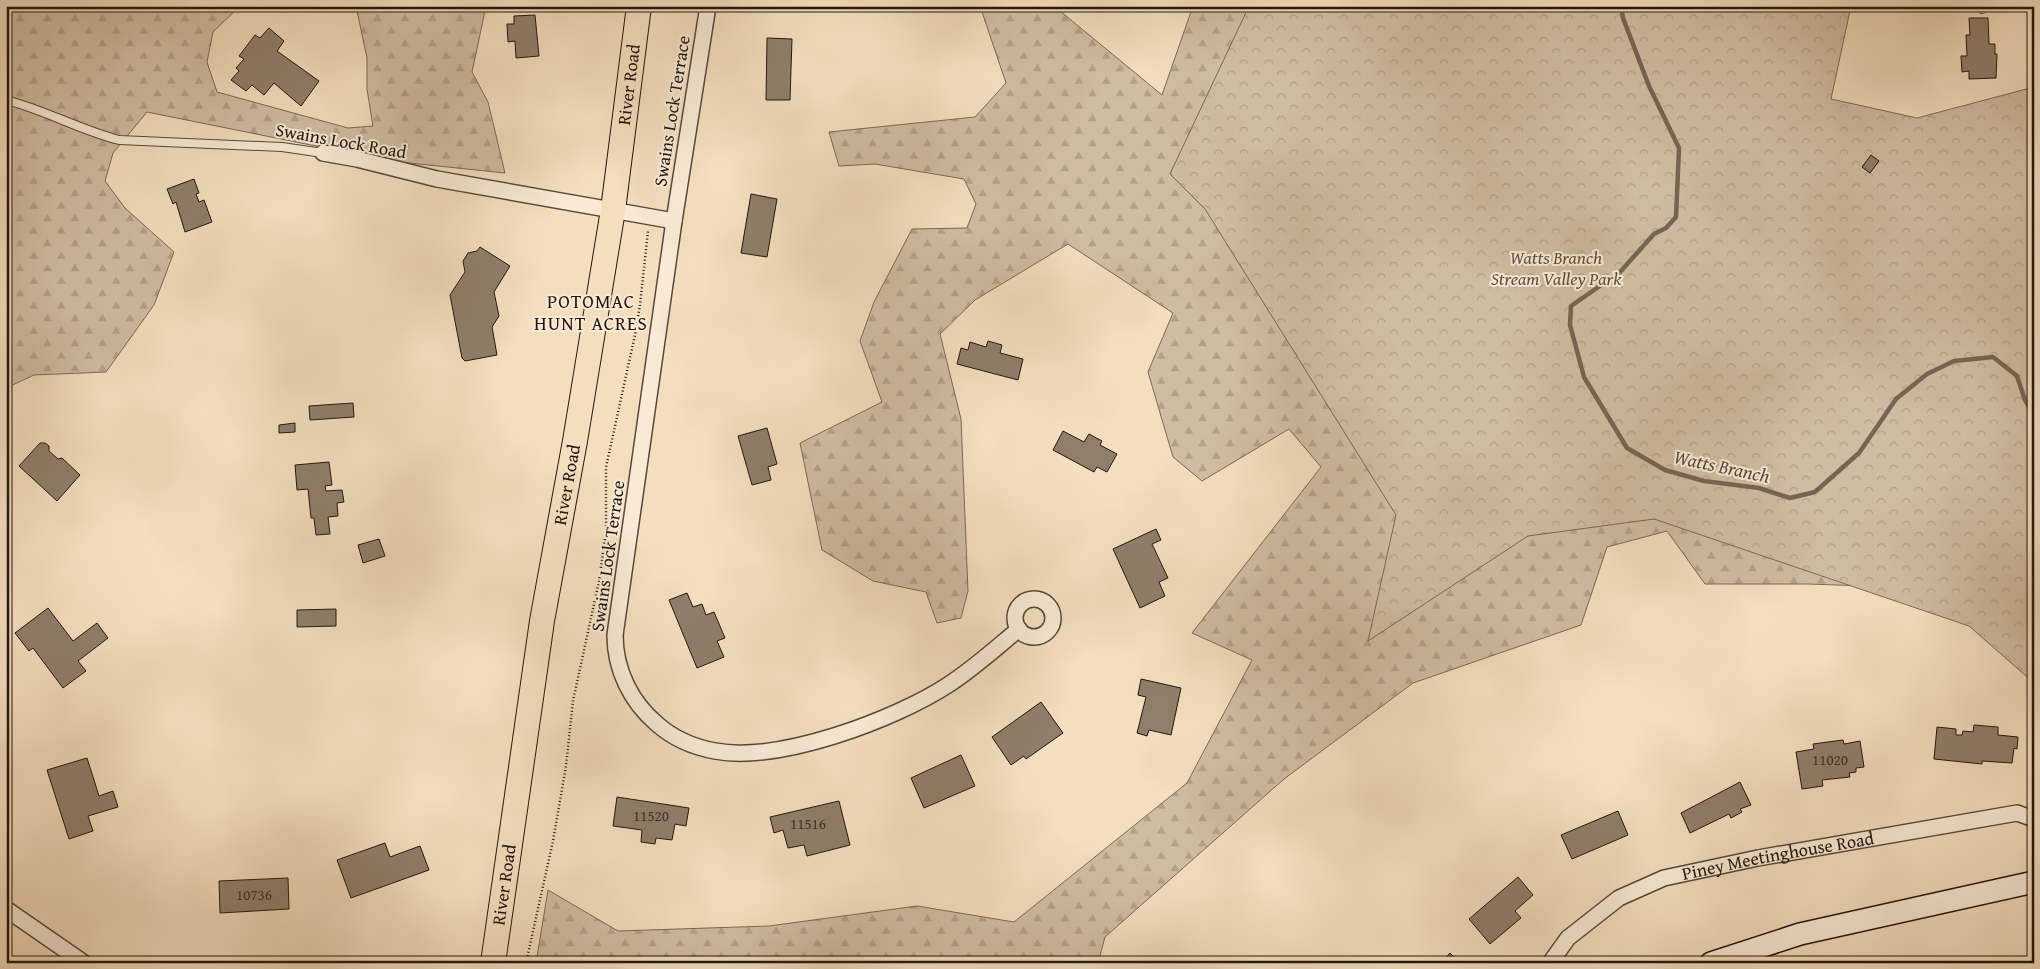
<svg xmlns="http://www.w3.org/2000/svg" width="2040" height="969" viewBox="0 0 2040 969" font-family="'Gentium Book Plus',serif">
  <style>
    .forest { fill: url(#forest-firs); stroke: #7a6959 }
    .park { fill: url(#park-crowns); stroke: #7a6959 }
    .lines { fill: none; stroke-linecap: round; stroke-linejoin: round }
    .stream { stroke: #766555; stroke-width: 4.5 }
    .building { fill: #907e6b; stroke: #231611 }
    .service-casing { stroke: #57483c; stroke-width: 10 }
    .minor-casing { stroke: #57483c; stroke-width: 18 }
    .secondary-casing { stroke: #231611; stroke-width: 24 }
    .primary-casing { stroke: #231611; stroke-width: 26 }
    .path { stroke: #231611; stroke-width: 2.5; stroke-dasharray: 1 2.5; stroke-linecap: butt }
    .service { stroke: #f8ead5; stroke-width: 8 }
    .minor { stroke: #f8ead5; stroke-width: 15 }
    .secondary { stroke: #f8ead5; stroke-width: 21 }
    .primary { stroke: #f4debe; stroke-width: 24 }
    .labels { text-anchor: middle; stroke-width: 4; stroke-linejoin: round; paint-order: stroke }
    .number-label { font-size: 15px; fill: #3e3028 }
    .street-label { font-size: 18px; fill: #231611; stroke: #f8ead5 }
    .park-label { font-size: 18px; font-style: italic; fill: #605043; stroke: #f8ead5 }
    .neighbourhood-label { font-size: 19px; letter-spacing: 1px; fill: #231611; stroke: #f8ead5 }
    .water-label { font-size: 19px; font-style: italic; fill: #5a4b3f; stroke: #f8ead5 }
  </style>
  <defs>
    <pattern id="forest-firs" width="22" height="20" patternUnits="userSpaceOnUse" patternTransform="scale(1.25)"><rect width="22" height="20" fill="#d0bca1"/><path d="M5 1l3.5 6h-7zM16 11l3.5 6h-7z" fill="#b2a18a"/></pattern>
    <pattern id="park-crowns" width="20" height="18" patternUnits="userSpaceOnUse" patternTransform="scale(1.25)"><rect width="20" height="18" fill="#d0bca1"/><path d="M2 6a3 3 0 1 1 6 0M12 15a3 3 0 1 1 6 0" fill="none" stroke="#b2a18a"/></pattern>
  </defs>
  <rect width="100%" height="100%" fill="#f4debe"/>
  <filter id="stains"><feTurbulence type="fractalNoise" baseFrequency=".004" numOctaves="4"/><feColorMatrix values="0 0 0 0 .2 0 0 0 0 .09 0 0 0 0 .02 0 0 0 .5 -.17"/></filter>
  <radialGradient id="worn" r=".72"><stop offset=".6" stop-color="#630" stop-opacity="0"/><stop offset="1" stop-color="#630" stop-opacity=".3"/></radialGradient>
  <!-- forest -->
  <path class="forest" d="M6 6H240L213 32 207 62 217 92 348 128 373 126 367 89V58L357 11 345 6H486L472 72 488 102 505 173 390 161 147 112 113 153 105 181 125 208 174 252 154 305 106 372 34 375 6 388Z
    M980 6H1054L1162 95 1193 6H1840L1818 113 2034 561 2012 591 1808 584H1705L1667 531 1607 547 1581 625 1413 683 1284 779 1105 937 1098 963H536L548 890 618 931 769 926 917 906 1014 922 1187 783 1252 660 1192 633 1321 467 1289 429 1202 481 1173 457 1148 372 1173 313 1068 244 975 300 940 334 961 419 968 591 961 618 937 623 926 592 873 581 822 550 800 443 882 402 860 341 874 302 912 229 967 228 976 204 964 179 875 164 839 166 829 132 975 117 1006 83Z"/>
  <!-- park -->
  <path class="park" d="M1249 6H1851L1831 99 1917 118 2034 87V683L1969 626 1654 519 1528 536 1368 641 1396 515 1205 209 1170 174Z"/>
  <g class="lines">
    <!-- stream -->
    <path class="stream" d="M1621 6 1623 18 1649 86 1679 148 1676 217 1666 228 1654 234 1620 272 1571 306 1570 325 1584 377 1627 448 1665 470 1704 481 1759 488 1790 498 1815 492 1859 453 1896 399 1927 374 1954 361 1993 357 2017 376 2025 400 2034 416"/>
  </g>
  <!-- building -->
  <path class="building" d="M535 15 539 56 516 58 515 41 508 42 507 24H514V16Z
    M1969 18H1988L1989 44H1995V54H1997L1996 78 1969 79V71L1962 72 1961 56H1967L1966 35H1970Z
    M269 28 284 41 277 51 319 81 301 106 274 83 264 95 252 85 246 91 231 80 239 71 236 68 244 59 239 56 255 35 260 38Z
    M767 38 792 39 790 100H766Z
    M1871 155 1879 161 1870 173 1862 167Z
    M194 179 199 193 196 194 199 202 204 200 212 222 185 232 176 202 173 204 167 189Z
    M751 194 777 199 767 257 741 253Z
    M480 247 510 266 494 292 499 316 492 327 497 355 465 361 462 358 450 295 465 272 463 261 468 253 477 251Z
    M988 341 1002 345 1000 353 1023 359 1018 380 957 364 961 348 968 350 970 342 986 347Z
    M353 403 354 417 310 420 309 406Z
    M295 423V432L279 433V425Z
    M767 428 777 464 768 467 771 480 752 485 738 436Z
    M1063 431 1084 442 1089 434 1102 441 1100 445 1117 454 1107 472 1097 467 1094 472 1053 450Z
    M40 443H45L49 446V451L58 459 62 458 80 475 57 501 19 466Z
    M329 462 332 485 325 486 326 491 342 490 344 502 337 503 338 516 328 517 330 534 316 535 314 518H311L308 489 297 490 295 465Z
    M1156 529 1161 540 1152 544 1168 578 1159 582 1165 596 1140 608 1113 549Z
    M379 539 385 556 363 563 358 545Z
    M687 593 693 607 702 604 706 615 714 612 725 638 717 641 724 657 697 668 669 600Z
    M48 608 73 641 97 623 108 638 78 661 86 671 63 688 33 648 29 651 15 633Z
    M336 609V626L297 627V610Z
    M1141 679 1181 688 1171 735 1149 730 1147 736 1137 733 1146 697 1138 695Z
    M1041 702 1063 733 1026 759 1024 756 1011 765 992 737Z
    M1974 725 1998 727V735L2018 737 2017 749 2014 748 2012 763 1982 761V764L1934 759 1937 727 1956 729V735H1962L1963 731 1973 732Z
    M1843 740 1844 744 1860 741 1864 767 1856 768V772L1849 773 1850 777 1822 780 1823 786 1802 789 1796 752 1814 749 1813 744Z
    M961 755 975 786 924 808 911 778Z
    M87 758 99 796 113 791 118 807 88 816 93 831 69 839 47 770Z
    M1740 782 1751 805 1740 809 1742 812 1731 818 1729 814 1690 833 1681 813Z
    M617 797 689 808 686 826 675 824 672 840 656 838 655 844 641 842 642 830 613 826Z
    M839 801 850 845 807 856 804 845 788 848 783 830 774 833 770 817Z
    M1618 811 1628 835 1572 859 1561 835Z
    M385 843 390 857 420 846 429 870 351 898 337 860Z
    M1518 877 1533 895 1515 911 1521 918 1490 944 1469 919Z
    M288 878 289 909 220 913 219 881Z
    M1450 953 1460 963H1440Z"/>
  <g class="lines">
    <!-- service casing -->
    <g class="service-casing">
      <path id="service" d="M1982 9 1989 6
        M6 100C45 110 80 130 119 140L282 147 323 153"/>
    </g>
    <!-- minor casing -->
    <g class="minor-casing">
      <g id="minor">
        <path d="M708 6 674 221 615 635C615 670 631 702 657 724 674 739 693 747 715 751 779 763 894 720 948 685 973 669 996 648 1019 629"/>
        <path d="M323 153 357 159 437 179 674 221"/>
        <circle cx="1034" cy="618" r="19"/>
        <path d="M6 909 84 963"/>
        <path id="s1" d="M1550 963 1568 938 1619 898 1664 878 1758 858 2017 813 2034 819"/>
      </g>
    </g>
    <!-- secondary casing -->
    <g class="secondary-casing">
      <path id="secondary" d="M1711 963 1800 934 2034 882"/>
    </g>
    <!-- primary casing -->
    <g class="primary-casing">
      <g id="primary">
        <path id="s2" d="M493 963 542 621 575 441 613 210 639 6"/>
      </g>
    </g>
    <!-- path -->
    <path class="path" d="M526 963 553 841 566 766 573 701 599 581 606 532V467L635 335 640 305 648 231"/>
    <!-- service -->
    <use href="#service" class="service"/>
    <!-- minor -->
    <use href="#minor" class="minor"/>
    <!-- secondary -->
    <use href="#secondary" class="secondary"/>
    <!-- primary -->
    <use href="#primary" class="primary"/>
  </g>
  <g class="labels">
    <!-- number labels -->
    <g class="number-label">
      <text x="1830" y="765">11020</text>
      <text x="651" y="821">11520</text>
      <text x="808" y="829">11516</text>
      <text x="254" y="900">10736</text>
    </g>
    <!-- street labels -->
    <g class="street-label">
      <text dy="6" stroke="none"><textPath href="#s2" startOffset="889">River Road</textPath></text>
      <text transform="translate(672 111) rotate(-81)" y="6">Swains Lock Terrace</text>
      <text transform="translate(341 141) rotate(10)" y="6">Swains Lock Road</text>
      <text dy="6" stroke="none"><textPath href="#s2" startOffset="484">River Road</textPath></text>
      <text transform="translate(608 556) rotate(-82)" y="6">Swains Lock Terrace</text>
      <text dy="6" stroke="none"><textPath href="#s1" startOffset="261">Piney Meetinghouse Road</textPath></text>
      <text dy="6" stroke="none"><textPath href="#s2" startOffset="79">River Road</textPath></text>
    </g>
    <!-- park labels -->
    <g class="park-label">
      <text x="1556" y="264">Watts Branch<tspan x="1556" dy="21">Stream Valley Park</tspan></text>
    </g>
    <!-- neighbourhood labels -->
    <g class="neighbourhood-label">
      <text x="591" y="308">POTOMAC<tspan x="591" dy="22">HUNT ACRES</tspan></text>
    </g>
    <!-- water labels -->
    <g class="water-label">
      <text transform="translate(1722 466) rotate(12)" y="7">Watts Branch</text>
    </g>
  </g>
  <!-- margin -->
  <rect width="2040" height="969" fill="none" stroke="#f4debe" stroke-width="25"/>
  <rect x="8" y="8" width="2025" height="954" fill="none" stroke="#231611" stroke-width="2.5"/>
  <rect x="12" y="12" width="2015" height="944" fill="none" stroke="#231611"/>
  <rect width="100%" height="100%" filter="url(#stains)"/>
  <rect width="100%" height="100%" fill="url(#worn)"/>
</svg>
